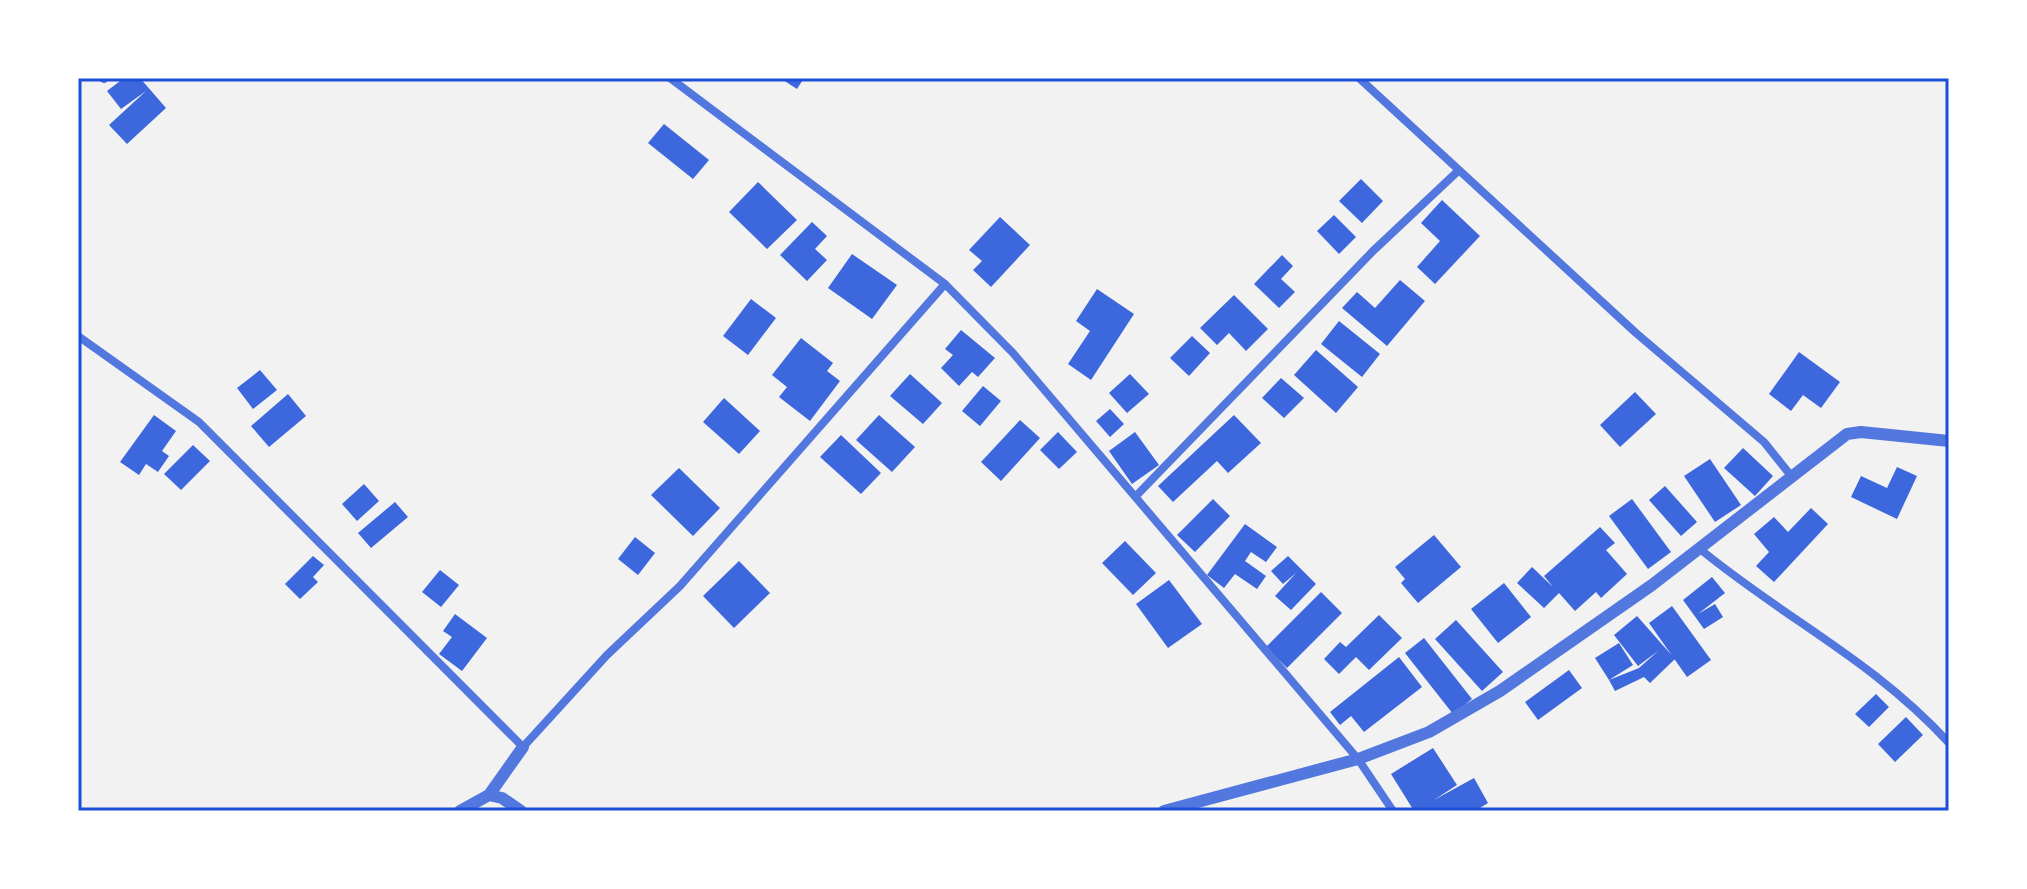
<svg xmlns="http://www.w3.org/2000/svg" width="2027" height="889" viewBox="0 0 2027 889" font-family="Mulish,sans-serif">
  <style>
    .building { fill: #3d67dc }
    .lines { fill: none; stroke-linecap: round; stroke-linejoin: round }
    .minor { stroke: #5277de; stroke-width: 8 }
    .tertiary { stroke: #5277de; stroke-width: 12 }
    .neatline { fill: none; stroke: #1d4ed8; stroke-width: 3 }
  </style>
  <rect width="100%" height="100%" fill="#f2f2f2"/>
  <!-- building -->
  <path class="building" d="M124 78H140L166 108 127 144 109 125 146 91 121 109 107 91Z
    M780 78H804L797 89Z
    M664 124 709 160 693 179 648 143Z
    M1361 179 1383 201 1362 223 1339 201Z
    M758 182 797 220 767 249 729 212Z
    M1442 200 1480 236 1435 284 1417 267 1440 241 1421 223Z
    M1334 215 1356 237 1339 254 1317 231Z
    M1000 217 1030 245 991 287 973 270 982 261 969 250Z
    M812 222 827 236 815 249 827 260 807 281 780 255Z
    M852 254 897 285 872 319 828 288Z
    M1282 255 1293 266 1281 279 1295 292 1279 308 1254 284Z
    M1400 280 1425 301 1387 346 1342 308 1357 292 1375 308Z
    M1097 289 1134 314 1091 380 1068 364 1090 331 1076 321Z
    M1234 295 1268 329 1246 351 1229 333 1217 345 1200 328Z
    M751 299 776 318 748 355 723 336Z
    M1339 321 1380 354 1362 377 1321 344Z
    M961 330 995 358 978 377 972 372 959 386 941 368 953 355 945 349Z
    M1192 336 1210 353 1189 376 1170 358Z
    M801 338 833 363 827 371 840 381 810 421 779 397 787 387 772 375Z
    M1316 350 1358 387 1336 413 1294 375Z
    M1799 352 1840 382 1821 408 1803 395 1791 411 1769 394Z
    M260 370 277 390 253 409 237 388Z
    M910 374 942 403 923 424 890 396Z
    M1130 374 1149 394 1127 413 1109 393Z
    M1281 378 1304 398 1284 418 1262 398Z
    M983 386 1001 401 980 426 962 411Z
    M1635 392 1656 414 1620 447 1600 425Z
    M288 394 306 416 269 447 251 426Z
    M724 398 760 431 739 454 703 422Z
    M1110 409 1124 424 1110 437 1096 421Z
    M154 415 176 431 162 451 169 456 158 472 146 464 139 475 120 462Z
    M879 415 915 447 892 472 856 440Z
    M1234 415 1261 443 1228 473 1217 461 1173 502 1158 486Z
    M1020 420 1040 438 1001 481 981 462Z
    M1058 432 1077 452 1059 469 1040 450Z
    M1135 432 1159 465 1132 484 1109 451Z
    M841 435 881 473 861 494 820 457Z
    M193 445 210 461 181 490 164 474Z
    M1743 448 1773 476 1755 496 1724 468Z
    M1710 459 1741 505 1715 522 1684 476Z
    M1897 467 1917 476 1897 519 1851 497 1861 476 1887 488Z
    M679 468 720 508 693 536 651 495Z
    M364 484 379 501 357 521 342 504Z
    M1665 486 1697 522 1681 536 1649 500Z
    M1213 499 1230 516 1195 552 1177 535Z
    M1632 499 1671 552 1648 569 1609 516Z
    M395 502 408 517 371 548 358 533Z
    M1811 508 1828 524 1774 582 1756 566 1769 552 1754 534 1774 517 1788 532Z
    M1245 524 1277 547 1266 562 1251 552 1245 561 1266 576 1257 589 1235 574 1224 588 1207 575Z
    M1600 527 1615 543 1606 550 1627 574 1601 598 1596 592 1575 611 1559 593 1544 608 1517 583 1532 567 1553 587 1544 576Z
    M1434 535 1461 567 1418 603 1401 583 1405 579 1395 567Z
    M635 537 655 553 638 575 618 559Z
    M1125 541 1156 573 1133 595 1102 563Z
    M313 556 324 565 313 577 318 582 300 599 285 584Z
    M1288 556 1316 584 1291 610 1275 596 1296 573 1283 584 1271 571Z
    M739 561 770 593 734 628 703 596Z
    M440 570 459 585 441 607 422 592Z
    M1712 577 1725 593 1698 614 1715 604 1723 617 1704 629 1683 600Z
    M1169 580 1202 624 1168 648 1136 604Z
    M1504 583 1531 617 1498 643 1471 609Z
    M1321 592 1342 613 1287 668 1266 647Z
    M1672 606 1711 660 1687 677 1649 623Z
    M455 614 487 638 462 671 439 654 452 637 443 631Z
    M1379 615 1402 638 1369 670 1356 657 1339 674 1324 659 1340 642 1346 647Z
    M1637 616 1675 659 1650 683 1644 677 1615 691 1609 680 1639 668 1658 651 1638 666 1614 635Z
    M1456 620 1503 672 1482 691 1435 639Z
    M1424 638 1472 699 1453 714 1405 653Z
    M1619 643 1633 665 1609 680 1595 658Z
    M1399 657 1422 687 1364 732 1351 716 1340 725 1330 712Z
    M1569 670 1582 688 1538 720 1525 702Z
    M1876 694 1889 707 1869 727 1855 714Z
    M1906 717 1923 735 1895 762 1878 744Z
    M1433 748 1457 785 1434 800 1474 778 1488 803 1475 811H1414L1391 774Z"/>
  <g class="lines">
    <!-- minor -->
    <path class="minor" d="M102 78 104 79
      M670 78 945 284 1013 353 1358 759 1393 811
      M1359 78 1636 333 1764 442 1792 477
      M78 336 199 422 523 747 607 655 680 586 945 284
      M1136 496 1373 251 1458 171
      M1700 549C1785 619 1873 660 1949 743"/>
    <!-- tertiary -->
    <path class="tertiary" d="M489 795 523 747
      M460 811 489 795 502 798 521 811
      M1164 811 1358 759 1429 732 1500 691 1652 585 1847 434 1861 432 1949 441"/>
  </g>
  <!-- border -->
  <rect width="2027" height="889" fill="none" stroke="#ffffff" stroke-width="160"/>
  <rect x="80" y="80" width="1867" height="729" class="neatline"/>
</svg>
